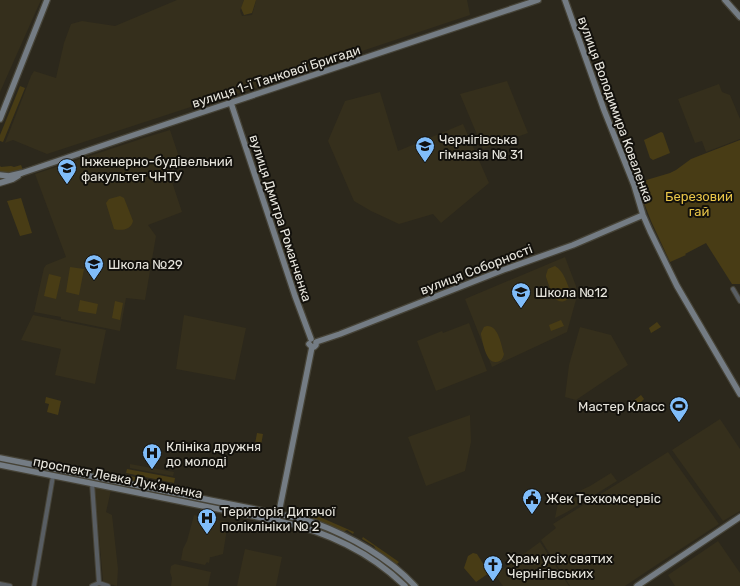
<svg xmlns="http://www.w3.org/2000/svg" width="740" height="586" viewBox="0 0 740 586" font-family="Rubik,sans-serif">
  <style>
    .built { fill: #352f1c }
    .green { fill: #483c15 }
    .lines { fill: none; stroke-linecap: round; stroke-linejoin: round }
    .street-casing { stroke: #464337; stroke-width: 6 }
    .secondary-casing { stroke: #464337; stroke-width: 8 }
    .street { stroke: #595e63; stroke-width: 4 }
    .secondary { stroke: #747c84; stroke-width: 5.5 }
    .labels { text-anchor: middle; stroke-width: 4; stroke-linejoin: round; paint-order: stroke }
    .street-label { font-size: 13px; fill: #e8e6de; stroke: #13110c }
    .poi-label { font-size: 13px; fill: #e8e6de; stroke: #13110c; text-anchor: start }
    .park-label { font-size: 13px; fill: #e9c548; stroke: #13110c }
  </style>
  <rect width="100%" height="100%" fill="#2c281c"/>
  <!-- built -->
  <path class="built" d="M0 0H41L0 92Z
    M177 0H244L240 11 242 16 252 15 256 0H467L470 15 317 66 259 87 210 102 206 91 209 101 47 154 13 140 5 143 31 76 34 71 56 78 64 43 71 24 82 21 115 26Z
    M507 81 528 133 483 149 460 94Z
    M719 84 722 92 730 95 740 119V139L706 152 702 141 695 143 678 99Z
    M380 92 398 151 463 124 489 183 441 223 433 214 399 224 371 211 354 201 328 141 345 101Z
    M170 130 180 160 166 164 182 212 148 225 156 236 145 300 126 298 120 331 61 319V317L34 312 44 268 46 265 66 257 35 174 147 137Z
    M565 257 576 286 577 296 567 332 492 367 465 299Z
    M33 315 106 330 95 384 55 375 61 349 21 340Z
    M184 315 246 328 235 380 176 369Z
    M469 323 487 371 436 391 417 341 442 331 443 333Z
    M580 327 611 335 628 365 576 400 565 397 569 365Z
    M470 415 471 442 465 471 426 486 408 437Z
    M720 419 740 449V511L723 521 672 450Z
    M668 452 719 524 664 560 625 586H570L541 540 556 528 553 524Z
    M130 464 174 472 173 476 130 468Z
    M611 473 617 481 567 512 555 518 558 503 565 498 590 486Z
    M92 486 111 490 106 512 112 515 118 569 117 586 106 583 103 582V580L97 514H95Z
    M194 515 228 522 223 554 212 557H210L209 563 207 562 205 565 181 560 183 549 187 541Z
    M718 541 740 573V586H675L668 575Z
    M540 542 569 586H503L495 575Z
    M245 549 282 557 276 586H237Z
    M175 564 211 572 208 586H171L172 578 170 572 171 566Z"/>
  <!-- green -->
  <path class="green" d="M244 0H256L252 13 244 15 241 8Z
    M20 86 25 88 3 142 0 141V135Z
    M661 132 663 133 670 153 653 160 650 158 644 140Z
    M740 140V284H732L706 243 685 254 686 255 670 262 651 221 637 185 643 181 670 173 676 170 691 159Z
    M21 165 23 170 8 174H0V166L1 167 11 166 14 167Z
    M120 196 124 198 133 221C131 230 121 231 114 229L106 203 109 199Z
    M21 198 32 233 20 236 7 201Z
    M555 266C564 271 567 284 571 293L568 299C554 309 550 287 546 277V275L548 269Z
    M70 267 84 269 79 295 66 292Z
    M49 274 61 277 56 299 44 296Z
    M80 300 98 304 96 314 78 311Z
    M115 301 123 303 120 320 112 318Z
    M561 320 564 326 551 331 549 325Z
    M657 322 661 327 651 333 649 328Z
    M487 326C499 326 501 345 504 354 503 358 501 362 496 362 486 363 483 343 481 335V333L484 327Z
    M641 395 644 399 633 410 628 405Z
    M46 397 61 401 58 415 47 412 49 404 45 403Z
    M257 433 263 434 261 445 255 444Z
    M0 461 98 480V481L0 462Z
    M127 469 175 478 174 483 126 473Z
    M103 471 122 475V477L118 479 102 475Z
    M126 475 194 490 193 494 131 481 126 479Z
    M101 481 192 499 191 501 101 482Z
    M195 500 267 514V516L265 515 195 501Z
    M290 508 322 518 354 532 353 534 347 530 343 532C325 523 309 517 289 512Z
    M288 519C296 520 305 522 312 524 341 534 367 550 391 568L390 569C365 553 340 536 312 526 304 523 296 522 288 520Z
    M363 537 399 562 396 565 376 550 374 546 362 539Z
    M473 553 477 554 489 573 476 582 464 568 468 556Z"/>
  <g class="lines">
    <!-- street casing -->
    <g class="street-casing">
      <path id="street" d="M733 289 740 301
        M99 583 108 586
        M0 584 10 586
        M34 586 53 476
        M92 586 99 583 92 483"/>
    </g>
    <!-- secondary casing -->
    <g class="secondary-casing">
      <path id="secondary" d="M565 0 604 110 634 185 643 215 650 231 677 286 740 394
        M725 0 740 17
        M231 103 295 296 311 339
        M0 119 47 0
        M0 175 9 176 22 173 122 139 538 0
        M0 183 13 179 18 176
        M312 347H314L316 345V342L340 334 503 270 573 245 643 215
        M0 458 279 514C291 517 303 519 315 523 350 536 389 558 415 586
        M0 465 278 521C325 531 370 552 405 586
        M278 517 312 347 309 344
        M637 586 740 517"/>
    </g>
    <!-- street -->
    <use href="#street" class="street"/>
    <!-- secondary -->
    <use href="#secondary" class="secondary"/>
  </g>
  <!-- icons -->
  <defs>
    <g id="school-pin" transform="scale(1)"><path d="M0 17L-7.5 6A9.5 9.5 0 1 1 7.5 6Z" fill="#80bdfa" stroke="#13110c"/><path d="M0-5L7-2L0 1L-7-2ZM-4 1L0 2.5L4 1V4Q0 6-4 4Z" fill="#111"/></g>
    <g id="university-pin" transform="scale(1)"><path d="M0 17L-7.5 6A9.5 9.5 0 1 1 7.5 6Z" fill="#80bdfa" stroke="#13110c"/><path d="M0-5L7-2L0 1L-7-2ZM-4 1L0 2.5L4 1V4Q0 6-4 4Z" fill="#111"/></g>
    <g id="stadium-pin" transform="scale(1)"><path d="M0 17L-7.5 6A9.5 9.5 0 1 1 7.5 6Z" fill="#80bdfa" stroke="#13110c"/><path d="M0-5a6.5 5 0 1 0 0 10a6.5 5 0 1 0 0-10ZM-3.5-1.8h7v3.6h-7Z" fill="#111"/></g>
    <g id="hospital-pin" transform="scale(1)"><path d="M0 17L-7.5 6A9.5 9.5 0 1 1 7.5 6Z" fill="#80bdfa" stroke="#13110c"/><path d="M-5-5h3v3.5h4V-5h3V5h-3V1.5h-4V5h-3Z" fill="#111"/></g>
    <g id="civic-pin" transform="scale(1)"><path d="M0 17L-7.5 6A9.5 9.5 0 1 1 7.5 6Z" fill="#80bdfa" stroke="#13110c"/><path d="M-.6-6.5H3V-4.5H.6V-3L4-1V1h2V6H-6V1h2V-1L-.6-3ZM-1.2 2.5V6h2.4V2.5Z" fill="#111"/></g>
    <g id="church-pin" transform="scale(1)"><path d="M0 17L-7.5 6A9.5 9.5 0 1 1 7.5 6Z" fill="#80bdfa" stroke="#13110c"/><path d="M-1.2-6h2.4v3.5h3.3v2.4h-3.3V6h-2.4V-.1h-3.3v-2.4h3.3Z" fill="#111"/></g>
  </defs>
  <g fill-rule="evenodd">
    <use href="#school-pin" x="425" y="146"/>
    <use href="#university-pin" x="67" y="168"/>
    <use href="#school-pin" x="94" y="264"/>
    <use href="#school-pin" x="521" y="292"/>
    <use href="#stadium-pin" x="679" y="406"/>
    <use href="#hospital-pin" x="152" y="453"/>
    <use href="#civic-pin" x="532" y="498"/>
    <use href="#hospital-pin" x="207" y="518"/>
    <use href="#church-pin" x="493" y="565"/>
  </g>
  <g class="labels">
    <!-- street labels -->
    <g class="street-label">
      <text transform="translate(276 76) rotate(-18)" y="5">вулиця 1-ї Танкової Бригади</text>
      <text transform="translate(616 109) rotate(70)" y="5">вулиця Володимира Коваленка</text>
      <text transform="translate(281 218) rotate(72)" y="5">вулиця Дмитра Романченка</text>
      <text transform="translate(476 269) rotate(-21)" y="5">вулиця Соборності</text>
      <text transform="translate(118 477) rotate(11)" y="5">проспект Левка Лукʼяненка</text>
    </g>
    <!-- poi labels -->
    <g class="poi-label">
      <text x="439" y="144">Чернігівська<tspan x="439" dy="15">гімназія № 31</tspan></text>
      <text x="81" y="166">Інженерно-будівельний<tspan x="81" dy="15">факультет ЧНТУ</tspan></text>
      <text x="108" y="269">Школа №29</text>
      <text x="535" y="297">Школа №12</text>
      <text x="665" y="411" text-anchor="end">Мастер Класс</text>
      <text x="166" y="451">Клініка дружня<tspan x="166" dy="15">до молоді</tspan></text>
      <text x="546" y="503">Жек Техкомсервіс</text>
      <text x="221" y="516">Територія Дитячої<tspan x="221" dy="15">поліклініки № 2</tspan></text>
      <text x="507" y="563">Храм усіх святих<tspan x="507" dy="15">Чернігівських</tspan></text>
    </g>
    <!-- park labels -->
    <g class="park-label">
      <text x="699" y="201">Березовий<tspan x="699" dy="15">гай</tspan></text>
    </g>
  </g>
</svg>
